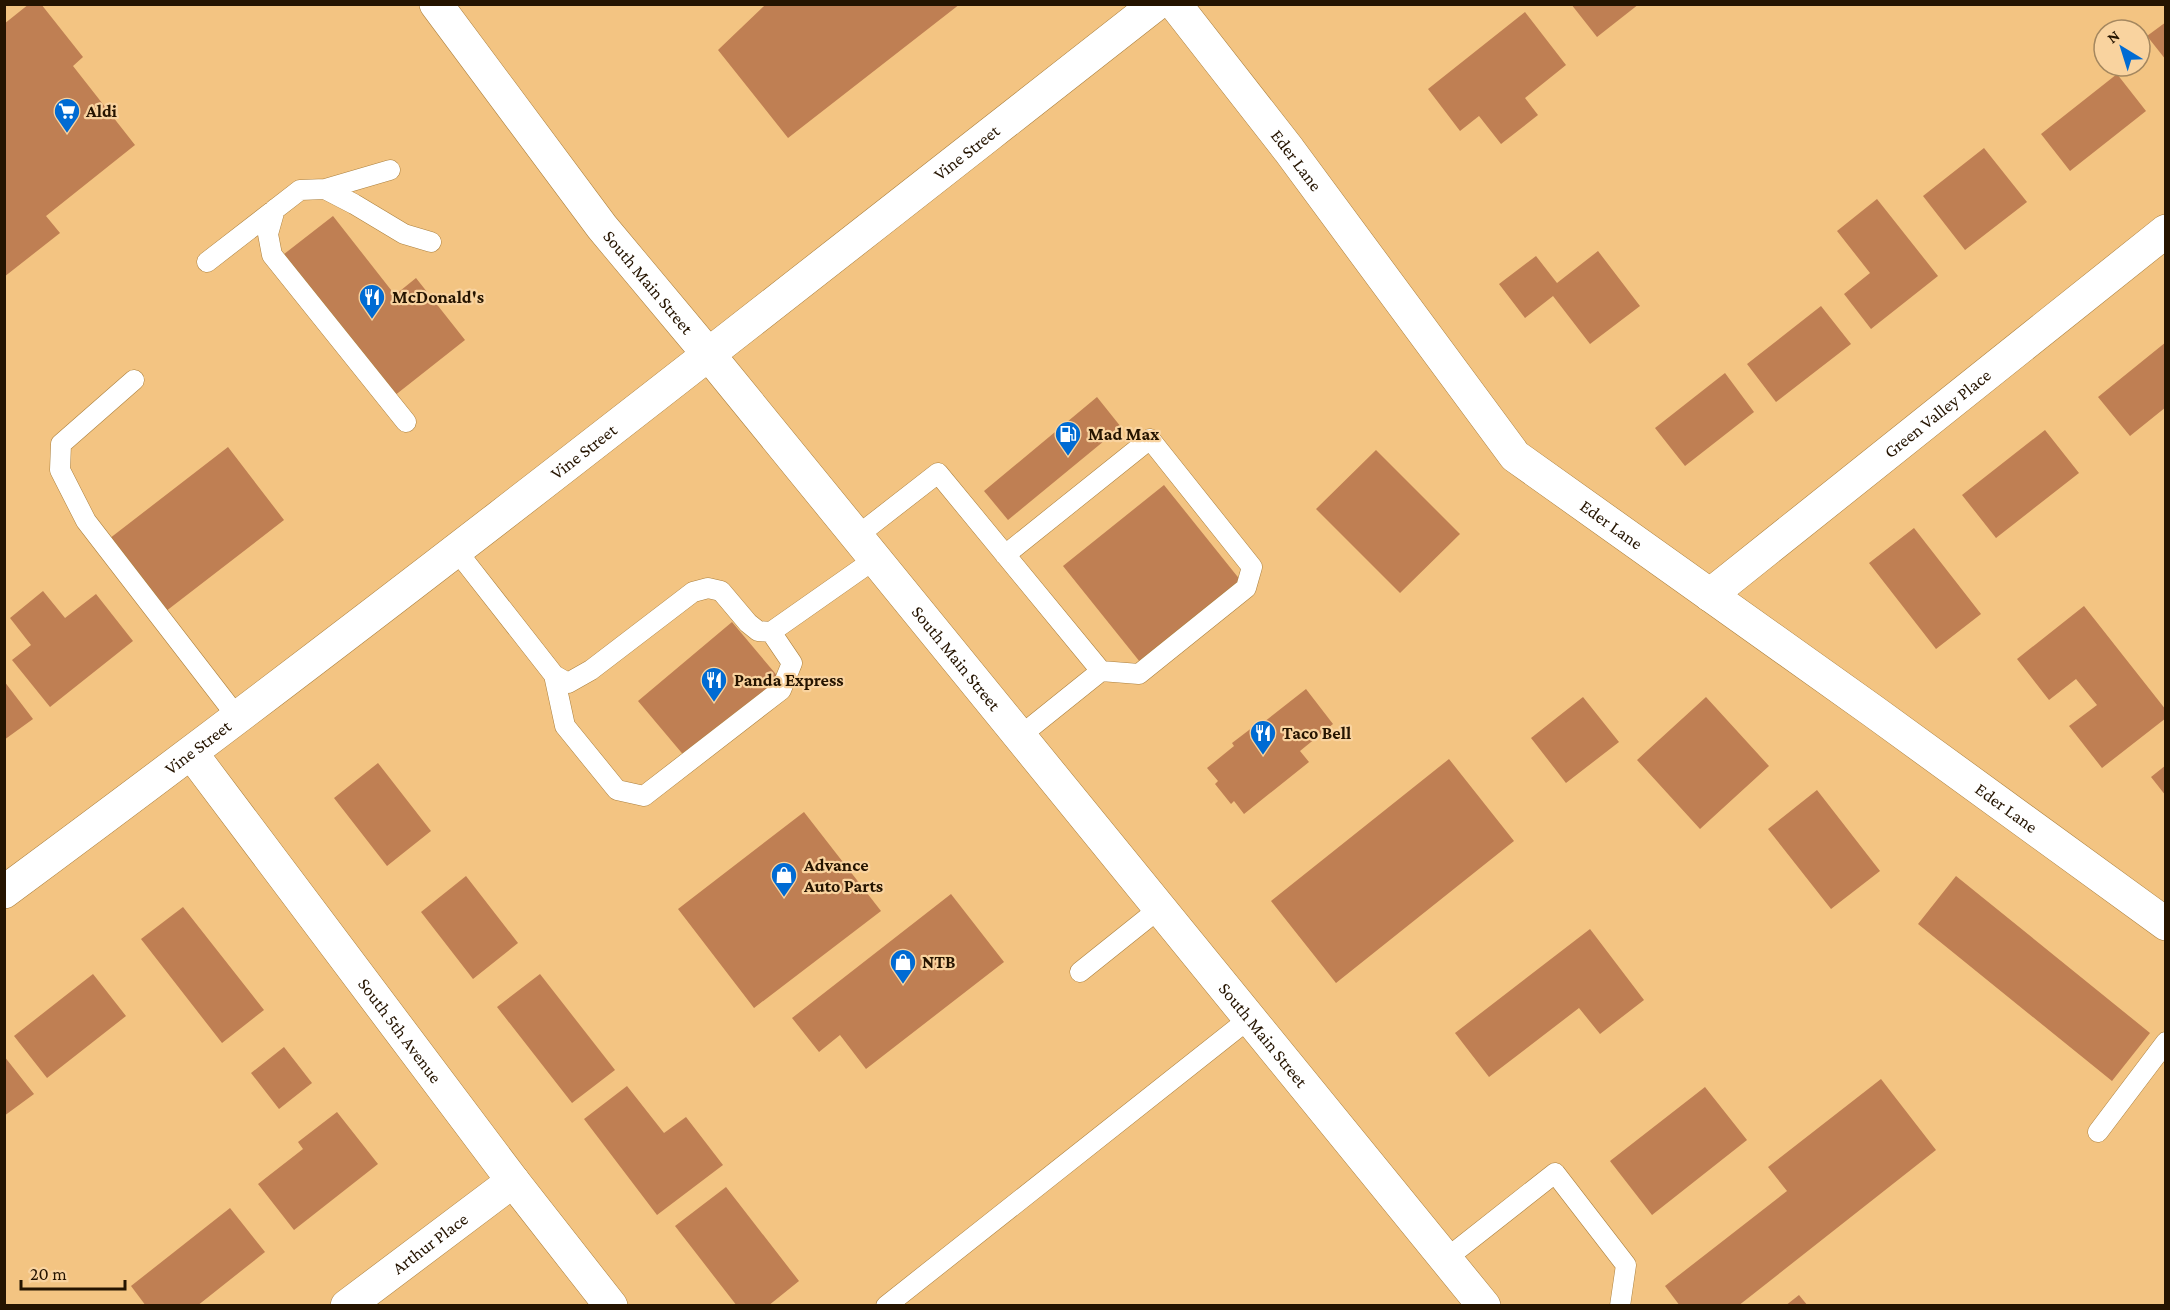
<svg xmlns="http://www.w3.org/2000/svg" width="2170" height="1310" viewBox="0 0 2170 1310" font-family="'Crimson Pro',serif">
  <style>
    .building { fill: #bf7f53 }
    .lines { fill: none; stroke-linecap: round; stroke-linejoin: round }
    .lane-casing { stroke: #ac803e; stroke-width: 21 }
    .street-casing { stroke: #ac803e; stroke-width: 34 }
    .secondary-casing { stroke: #ac803e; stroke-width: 34 }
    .lane { stroke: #fff; stroke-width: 20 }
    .street { stroke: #fff; stroke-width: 33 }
    .secondary { stroke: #fff; stroke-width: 33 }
    .labels { text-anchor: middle; stroke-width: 4.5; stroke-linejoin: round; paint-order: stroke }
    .poi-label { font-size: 18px; font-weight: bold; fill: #251400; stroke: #f9d39f; text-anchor: start }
    .street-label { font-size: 18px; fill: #251400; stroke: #f9d39f }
  </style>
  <rect width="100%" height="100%" fill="#f3c482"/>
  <!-- building -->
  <path class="building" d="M29 4H41L83 57 73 66 135 145 46 216 60 233 4 277V24Z
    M763 4H960L788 138 718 50 764 6Z
    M1571 4H1639L1597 37Z
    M1525 12 1566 65 1525 98 1538 115 1501 144 1479 116 1460 131 1428 89Z
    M2166 22V60L2147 36Z
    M2117 74 2146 111 2070 171 2041 134Z
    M1984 148 2027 202 1965 250 1923 196Z
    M1877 199 1938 276 1871 329 1844 294 1870 273 1837 231Z
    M333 216 395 295 416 278 465 340 389 400 279 258Z
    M1598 251 1640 306 1590 344 1553 296 1525 318 1499 284 1536 256 1557 283Z
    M1821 306 1851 344 1776 402 1747 364Z
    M2166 342V407L2130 436 2098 397Z
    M1725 373 1754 412 1685 466 1655 428Z
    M1097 397 1121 427 1008 520 984 491Z
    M2045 430 2079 473 1996 538 1962 495Z
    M228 447 284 520 161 615 105 542Z
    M1376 450 1460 534 1400 593 1316 509Z
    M1164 485 1241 581 1140 662 1063 566Z
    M1914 528 1981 614 1936 649 1869 563Z
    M43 591 65 618 96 594 133 641 50 707 12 660 31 645 10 618Z
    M2084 606 2166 710V718L2102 768 2069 726 2097 705 2076 679 2049 700 2017 659Z
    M732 622 780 679 686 758 638 701Z
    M4 681 33 719 4 740Z
    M1306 689 1333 724 1300 751 1309 762 1244 814 1234 801 1231 804 1215 784 1218 781 1207 768 1234 746 1232 743 1253 727 1255 729Z
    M1583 697 1619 742 1566 783 1531 738Z
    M1706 697 1769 766 1700 829 1637 760Z
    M1449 759 1514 841 1336 983 1271 901Z
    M378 763 431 831 387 866 334 798Z
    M2166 765V796L2151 777Z
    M1817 790 1880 871 1831 909 1768 829Z
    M804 812 881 911 754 1008 678 909Z
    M466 876 518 943 473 979 421 912Z
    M1956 876 2150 1033 2112 1081 1918 924Z
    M951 894 1004 962 866 1069 840 1035 819 1052 792 1018Z
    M183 907 264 1010 222 1043 141 939Z
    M1590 929 1644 1000 1600 1034 1579 1008 1489 1077 1455 1033Z
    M93 974 126 1016 47 1078 14 1036Z
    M540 974 615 1070 572 1103 497 1007Z
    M284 1047 312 1083 279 1109 251 1073Z
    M4 1056 34 1094 4 1116Z
    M1881 1079 1936 1150 1738 1306H1680L1665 1286 1787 1191 1768 1167Z
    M627 1086 664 1133 686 1117 723 1165 657 1215 584 1119Z
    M1705 1087 1747 1140 1652 1215 1610 1161Z
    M337 1112 378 1164 294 1230 258 1184 303 1149 298 1142Z
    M726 1187 799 1281 768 1306H737L675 1226Z
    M230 1208 265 1252 197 1306H146L131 1286Z
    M1799 1295 1808 1306H1785Z"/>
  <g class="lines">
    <!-- lane casing -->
    <g class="lane-casing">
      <path id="lane" d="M325 189 390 170
        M275 209 268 234 272 255 406 422
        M207 262 300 190 325 189 354 204 404 234 431 242
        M134 380 61 444 60 470 86 521 238 718
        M857 536 938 473 1101 671 1020 736
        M456 550 554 675 568 683 591 670 693 592 708 588 721 591 748 623 758 631 771 632 875 559
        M1005 555 1150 439 1252 567 1246 588 1139 674 1101 671
        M554 675 565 726 617 790 644 796 781 690 792 663 771 632
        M1080 972 1160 908
        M2098 1132 2166 1042
        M1447 1258 1555 1173 1626 1265 1620 1306
        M886 1306 1250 1018"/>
    </g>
    <!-- street casing -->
    <g class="street-casing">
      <g id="street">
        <path id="s1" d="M1175 4 1289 150 1515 456 1873 711 2166 924"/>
        <path id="s2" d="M1710 595 2166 231"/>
        <path id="s3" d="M192 754 513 1181 611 1306"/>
        <path id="s4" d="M4 892C394 604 774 303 1156 4"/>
        <path id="s5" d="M347 1306 513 1181"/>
      </g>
    </g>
    <!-- secondary casing -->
    <g class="secondary-casing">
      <g id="secondary">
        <path id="s6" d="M436 4 602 227 709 355 1484 1306"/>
      </g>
    </g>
    <!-- lane -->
    <use href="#lane" class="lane"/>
    <!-- street -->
    <use href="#street" class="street"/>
    <!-- secondary -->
    <use href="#secondary" class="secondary"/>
  </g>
  <!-- icons -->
  <defs>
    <g id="supermarket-pin" transform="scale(1.35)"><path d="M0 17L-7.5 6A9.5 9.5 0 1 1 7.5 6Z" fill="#006bd3" stroke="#f9d39f"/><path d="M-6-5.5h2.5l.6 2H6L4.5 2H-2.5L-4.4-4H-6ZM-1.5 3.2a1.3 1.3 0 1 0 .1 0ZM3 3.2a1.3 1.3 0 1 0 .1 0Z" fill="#fff"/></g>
    <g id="restaurant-pin" transform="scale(1.35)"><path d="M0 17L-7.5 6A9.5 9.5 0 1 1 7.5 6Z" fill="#006bd3" stroke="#f9d39f"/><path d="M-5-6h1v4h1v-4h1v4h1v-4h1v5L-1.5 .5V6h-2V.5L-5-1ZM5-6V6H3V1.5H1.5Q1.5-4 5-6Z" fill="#fff"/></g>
    <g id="fuel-pin" transform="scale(1.35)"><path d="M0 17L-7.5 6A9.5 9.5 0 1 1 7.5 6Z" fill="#006bd3" stroke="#f9d39f"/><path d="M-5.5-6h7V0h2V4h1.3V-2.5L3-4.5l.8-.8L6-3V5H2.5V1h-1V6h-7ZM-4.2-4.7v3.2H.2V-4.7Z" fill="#fff"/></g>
    <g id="shop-pin" transform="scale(1.35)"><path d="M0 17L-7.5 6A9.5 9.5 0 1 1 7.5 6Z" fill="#006bd3" stroke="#f9d39f"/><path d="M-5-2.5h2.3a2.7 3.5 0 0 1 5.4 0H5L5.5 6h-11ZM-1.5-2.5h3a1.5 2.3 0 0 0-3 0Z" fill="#fff"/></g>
  </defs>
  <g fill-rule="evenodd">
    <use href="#supermarket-pin" x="67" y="111"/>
    <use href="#restaurant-pin" x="372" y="297"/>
    <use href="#fuel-pin" x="1068" y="434"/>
    <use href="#restaurant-pin" x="714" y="680"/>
    <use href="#restaurant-pin" x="1263" y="733"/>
    <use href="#shop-pin" x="784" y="875"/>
    <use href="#shop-pin" x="903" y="962"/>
  </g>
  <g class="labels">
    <!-- poi labels -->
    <g class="poi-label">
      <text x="86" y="117">Aldi</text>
      <text x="392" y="303">McDonald's</text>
      <text x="1088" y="440">Mad Max</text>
      <text x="734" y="686">Panda Express</text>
      <text x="1282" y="739">Taco Bell</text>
      <text x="804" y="871">Advance<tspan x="804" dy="21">Auto Parts</tspan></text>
      <text x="922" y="968">NTB</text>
    </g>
    <!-- street labels -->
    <g class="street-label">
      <text dy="6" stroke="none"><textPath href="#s4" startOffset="1214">Vine Street</textPath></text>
      <text dy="6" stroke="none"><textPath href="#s1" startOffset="198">Eder Lane</textPath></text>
      <text dy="6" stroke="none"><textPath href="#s6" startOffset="350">South Main Street</textPath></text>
      <text dy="6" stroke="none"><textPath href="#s2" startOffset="291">Green Valley Place</textPath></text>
      <text dy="6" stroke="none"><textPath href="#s4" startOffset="728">Vine Street</textPath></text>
      <text dy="6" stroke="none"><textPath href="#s1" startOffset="684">Eder Lane</textPath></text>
      <text dy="6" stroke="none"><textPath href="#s6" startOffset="836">South Main Street</textPath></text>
      <text dy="6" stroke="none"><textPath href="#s4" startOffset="242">Vine Street</textPath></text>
      <text dy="6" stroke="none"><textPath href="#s1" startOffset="1170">Eder Lane</textPath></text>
      <text dy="6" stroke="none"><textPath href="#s3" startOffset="346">South 5th Avenue</textPath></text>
      <text dy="6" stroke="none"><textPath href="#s6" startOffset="1322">South Main Street</textPath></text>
      <text dy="6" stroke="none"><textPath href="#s5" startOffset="104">Arthur Place</textPath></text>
    </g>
  </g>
  <!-- border -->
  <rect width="2170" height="1310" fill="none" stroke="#251400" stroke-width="12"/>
  <!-- north arrow -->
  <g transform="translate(2122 48) rotate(322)"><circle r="28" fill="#f9d39f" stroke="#a4875f" stroke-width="1.5"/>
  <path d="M0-4.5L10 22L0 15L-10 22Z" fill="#006bd3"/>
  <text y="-9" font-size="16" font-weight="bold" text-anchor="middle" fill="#251400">N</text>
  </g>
  <!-- scale -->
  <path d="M21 1280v9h104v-9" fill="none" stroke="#251400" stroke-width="3"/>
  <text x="30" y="1280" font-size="18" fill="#251400" stroke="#f9d39f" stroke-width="4.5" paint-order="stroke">20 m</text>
</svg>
